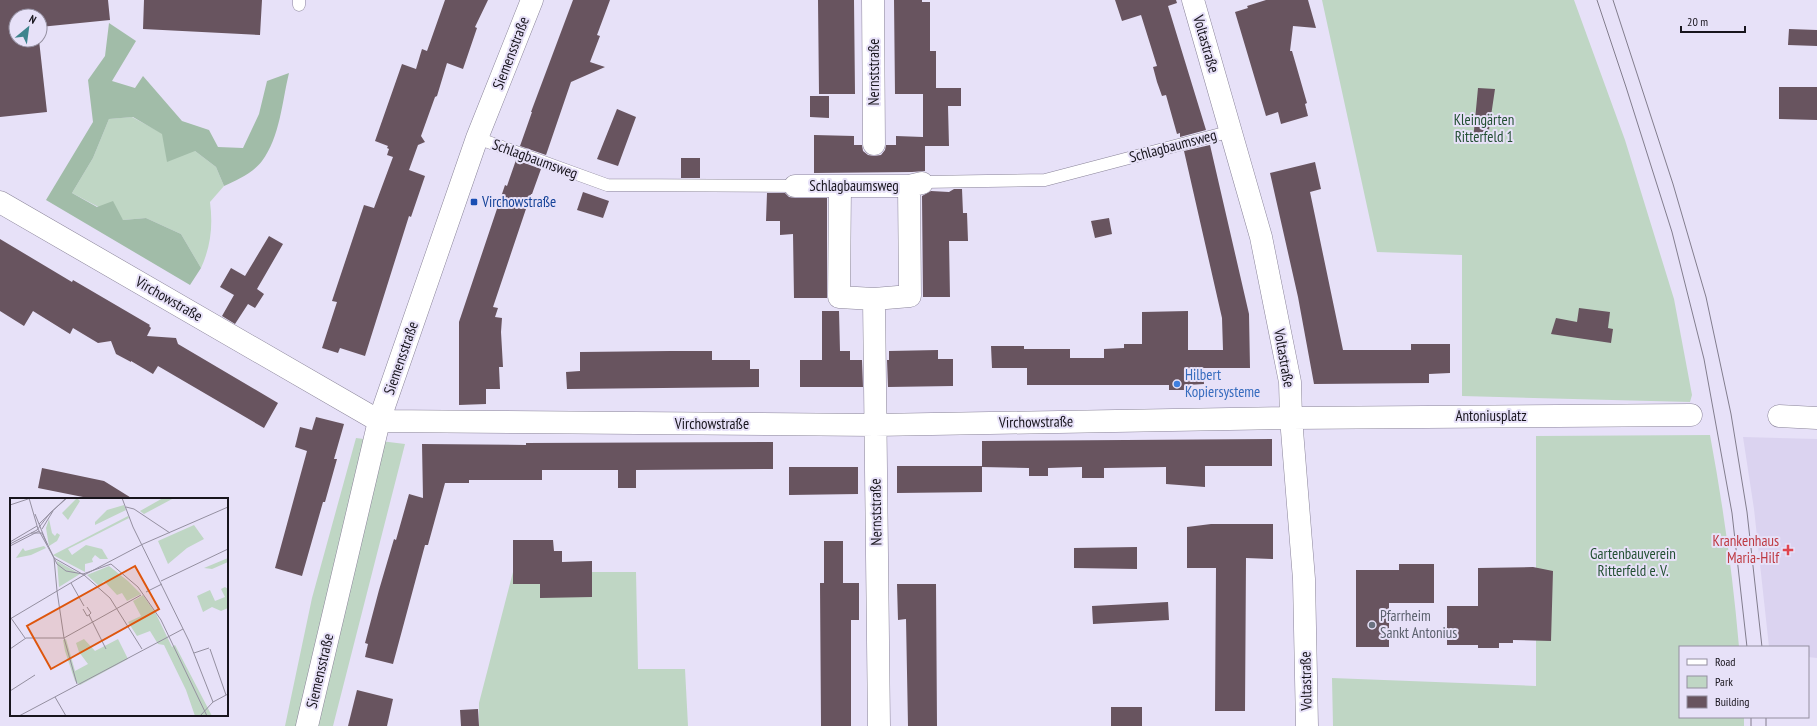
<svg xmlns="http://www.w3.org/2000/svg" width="1817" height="726" viewBox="0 0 1817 726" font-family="'PT Sans Narrow',sans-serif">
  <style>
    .built { fill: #dbd3f0 }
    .green { fill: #bfd6c4 }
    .forest { fill: #a1bca8 }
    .building { fill: #68545f }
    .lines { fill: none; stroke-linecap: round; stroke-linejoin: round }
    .service-casing { stroke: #8a8499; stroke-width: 13 }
    .minor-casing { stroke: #8a8499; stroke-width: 23 }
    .service { stroke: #fff; stroke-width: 12 }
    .minor { stroke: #fff; stroke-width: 22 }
    .tram { stroke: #827d8d; stroke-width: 1 }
    .transit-dot { fill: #1a4fb4; stroke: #e7e1f8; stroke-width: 1.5 }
    .shop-dot { fill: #3f7fe0; stroke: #e7e1f8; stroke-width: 1.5 }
    .health-dot { fill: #e0444e; stroke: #e7e1f8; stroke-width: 1.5 }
    .worship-dot { fill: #6b7280; stroke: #e7e1f8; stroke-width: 1.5 }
    .labels { text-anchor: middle; stroke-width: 4; stroke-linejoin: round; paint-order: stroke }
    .street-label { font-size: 15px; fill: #18151d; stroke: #e7e1f8 }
    .park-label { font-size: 15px; fill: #235033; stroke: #e7e1f8 }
    .transit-label { font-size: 15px; fill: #164399; stroke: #e7e1f8; text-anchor: start }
    .shop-label { font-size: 15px; fill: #366cbe; stroke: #e7e1f8; text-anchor: start }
    .health-label { font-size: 15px; fill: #be3a42; stroke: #e7e1f8; text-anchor: end }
    .worship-label { font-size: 15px; fill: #5b616d; stroke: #e7e1f8; text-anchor: start }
    .inset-road { fill: none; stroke: #948fa0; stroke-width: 1 }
    .view { fill: #de560d; fill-opacity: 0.15; stroke: #de560d; stroke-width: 2 }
    .inset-edge { fill: none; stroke: #18151d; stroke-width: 2 }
  </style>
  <rect width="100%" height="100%" fill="#e7e1f8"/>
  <!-- built -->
  <path class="built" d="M1743 437 1817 439V658L1808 657V647H1769L1754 509Z"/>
  <!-- green -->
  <path class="green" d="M1322 0H1574L1625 140 1674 299 1692 395 1690 402 1462 396V255L1377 252Z
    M132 117 195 151 216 167 224 186 210 202C213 225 211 246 201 268L181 234 146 218 123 220 72 193 93 158 109 119Z
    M1710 435C1723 505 1733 576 1739 647H1680V717H1744V726H1333L1332 678 1536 686V436Z
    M356 438 405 444 333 726H285L312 598Z
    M513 572H636L638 669H685L688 726H479V703Z"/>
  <!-- forest -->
  <path class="forest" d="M109 23 136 41 112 81 135 88 143 76 182 121 209 130 218 147 243 148 259 114 267 81 289 73C282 102 280 137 262 161 253 173 237 180 224 186L216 167 195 151 167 162 162 134 133 117 109 119 93 158 72 193 97 207 113 201 123 220 146 218 181 234 201 268 190 285 46 200 93 122 88 80 105 56Z"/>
  <!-- building -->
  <path class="building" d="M0 0H108L110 20 40 27V16H16V40H39L47 112 0 117Z
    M144 0H262L260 35 143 29Z
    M445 0H488L475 27 477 28 463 69 447 63 437 96 435 97 421 136 425 142 418 145 409 170 425 176 411 217 409 216 365 356 340 348 338 353 322 348 337 302 332 301 364 205 374 208 393 157 387 155 389 149 387 148 388 146 375 141 402 64 416 69 422 49 427 51Z
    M573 0H610L597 35 600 36 590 62 605 67 571 82 546 155 520 146 532 112H531Z
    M818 0H854L855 94H819Z
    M894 0H922V2H930V51H936V88H961V106H948L949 146H925V171L912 172 814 173V135L854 136V145H862L863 151 868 155 874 156 881 155 885 150 886 145H896V136L923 137V94H895Z
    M1115 0H1176L1177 3 1168 6 1206 130 1180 137V133L1177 134 1166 95 1162 96 1157 82 1153 67 1157 66 1141 15 1122 21Z
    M1266 0H1308L1316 28 1293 26 1290 51H1292L1307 103 1305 104 1308 116 1281 124 1278 112 1266 116 1235 12 1248 8 1247 6Z
    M1789 29 1817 30V46L1788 45Z
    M1779 87H1817V120L1779 119Z
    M1478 88 1495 89 1487 143 1473 141Z
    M810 96H829V118L810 117Z
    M617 109 636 117 618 166 597 159Z
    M1210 145 1249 314 1250 368H1203L1204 384 1187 385V390H1169V385H1027V368H992L991 346H1024V349H1070V358H1104V349L1124 348V344H1142V312L1188 311V350H1223L1222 318 1184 151Z
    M681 158H700V178H681Z
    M516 160 541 169 532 194H531L493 307 498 308 495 317 502 318 501 332 503 367H499L500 389H486V404L459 405V322L505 185 507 186Z
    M1315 162 1321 189 1310 192 1343 350H1411V344H1450V373L1429 374V383L1314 384 1298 297 1270 173Z
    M954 189H962L963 213H967L968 241H949L950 297H923L922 196 931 191 949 192Z
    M583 192 609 201 603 218 577 210Z
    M767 193H785L789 197 795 198H827V298H794L793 234 780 235V221H766Z
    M1109 218 1112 234 1095 238 1091 221Z
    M269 236 283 244 257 289 264 294 255 308 248 304 235 324 222 316 234 295 220 287 231 268 245 276Z
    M0 239 72 282 73 280 150 325 149 326 151 328 147 336 176 338 178 344 278 403 264 428 158 366 153 374 131 361V362L116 354 111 341 98 343 73 328 70 334 33 311 24 326 0 311Z
    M1579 308 1610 312 1608 328 1613 329 1611 343 1551 334 1556 318 1577 322Z
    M822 311H839L840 351H850V360H862L863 387H800V360H822Z
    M938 350V359H953V386L888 387 887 360H889V351Z
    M670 351H712V360H750V369H759V387L567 389 566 372 580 371V352Z
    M316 417 344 424 334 459H337L325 502H323L302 576 275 568 307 451 295 447 300 427 312 430Z
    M1272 439V466H1205V487L1166 484V467L1104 468V478H1082V467L1048 468V476H1029V468L982 467V492L897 493V466H982V441Z
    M773 442V469L636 470V488H618V470H542V480H469V483H445L428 545H425L393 664 365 657 368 644 365 643 379 590 394 539 396 540 409 494 423 498 422 444 526 445V443Z
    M789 467H858V494L789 495Z
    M42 468 104 481 133 499H93L38 488Z
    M1211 524H1273V559L1246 558 1245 711H1215L1216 568H1187V527Z
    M513 540H553L554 551H562V562L592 561V597L540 598V584H513Z
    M824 541H843V583H859V620H851V726H821L820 583H824Z
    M1137 547V569L1074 568V548Z
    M1399 564H1434V603H1389V647H1356V570H1399Z
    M1533 567 1553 571 1551 641 1513 640V643H1499V648H1478V645H1447V606H1478V568Z
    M897 584H936L937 726H908L906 619 898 620Z
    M1168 602 1169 620 1093 624 1092 606Z
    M357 690 393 699 387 726H348Z
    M1111 707H1142V726H1111Z
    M478 709 479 726H461L460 710Z"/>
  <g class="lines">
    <!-- service casing -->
    <g class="service-casing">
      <path id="service" d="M299 0V5
        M477 138 607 185 795 186
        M923 182 1045 180 1232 131"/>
    </g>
    <!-- minor casing -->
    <g class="minor-casing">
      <path id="minor" d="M873 0 874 144
        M1193 0 1261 237 1290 382 1291 418 1304 579 1307 726
        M795 186H909L922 183
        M840 186 839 297 874 299 910 296 909 186
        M0 202 379 421 875 425 1291 418 1691 415
        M874 299 879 726
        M1779 416 1817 418
        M307 726 379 421 477 138 532 0"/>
    </g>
    <!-- service -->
    <use href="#service" class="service"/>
    <!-- minor -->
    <use href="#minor" class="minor"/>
    <!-- tram -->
    <path class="tram" d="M1597 0 1626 87 1672 232 1704 359 1732 513 1747 647
      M1613 0 1673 184 1706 297 1731 414 1747 512 1762 647
      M1751 717V726
      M1766 717V726"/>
  </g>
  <!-- markers -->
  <rect class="transit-dot" x="470" y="198" width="8" height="8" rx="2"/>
  <circle class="shop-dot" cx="1177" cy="384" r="4"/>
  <path class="health-dot" d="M1786 544h4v4h4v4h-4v4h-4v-4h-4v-4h4z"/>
  <circle class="worship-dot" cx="1372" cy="625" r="4"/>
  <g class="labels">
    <!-- street labels -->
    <g class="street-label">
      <text transform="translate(1206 44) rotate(74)" y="5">Voltastraße</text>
      <text transform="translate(511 53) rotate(-69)" y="5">Siemensstraße</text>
      <text transform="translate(874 72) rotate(-90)" y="5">Nernststraße</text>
      <text transform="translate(1173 146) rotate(-15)" y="5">Schlagbaumsweg</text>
      <text transform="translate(535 159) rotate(20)" y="5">Schlagbaumsweg</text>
      <text x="854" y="191">Schlagbaumsweg</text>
      <text transform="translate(169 299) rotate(30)" y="5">Virchowstraße</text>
      <text transform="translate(401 358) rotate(-71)" y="5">Siemensstraße</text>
      <text transform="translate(1284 358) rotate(80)" y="5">Voltastraße</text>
      <text x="1491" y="421">Antoniusplatz</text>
      <text transform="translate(1036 422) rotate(-1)" y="5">Virchowstraße</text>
      <text x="712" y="429">Virchowstraße</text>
      <text transform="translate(876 512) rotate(-91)" y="5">Nernststraße</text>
      <text transform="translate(320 671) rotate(-77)" y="5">Siemensstraße</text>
      <text transform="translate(1306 681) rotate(-91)" y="5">Voltastraße</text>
    </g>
    <!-- park labels -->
    <g class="park-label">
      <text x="1484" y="125">Kleingärten<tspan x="1484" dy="17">Ritterfeld 1</tspan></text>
      <text x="1633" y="559">Gartenbauverein<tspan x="1633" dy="17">Ritterfeld e. V.</tspan></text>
    </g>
    <!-- transit labels -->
    <g class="transit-label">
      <text x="482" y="207">Virchowstraße</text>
    </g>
    <!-- shop labels -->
    <g class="shop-label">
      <text x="1185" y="380">Hilbert<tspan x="1185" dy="17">Kopiersysteme</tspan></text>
    </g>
    <!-- health labels -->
    <g class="health-label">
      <text x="1779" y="546">Krankenhaus<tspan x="1779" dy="17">Maria-Hilf</tspan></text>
    </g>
    <!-- worship labels -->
    <g class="worship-label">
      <text x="1380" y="621">Pfarrheim<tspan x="1380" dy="17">Sankt Antonius</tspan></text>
    </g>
  </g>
  <!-- overview -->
  <g transform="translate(10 498)">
    <rect width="218" height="218" fill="#e7e1f8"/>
    <path d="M67 0 70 3 58 22 52 15ZM153 0H164L134 16 130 13ZM114 7 116 12 85 27V24L97 12ZM118 18 119 20 58 51 62 57 76 47 92 51 98 61H90L85 57 82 61 83 64 75 66V74L43 57ZM39 21 42 35 45 38 47 35 50 37 47 43 39 48 36 30ZM184 27 194 41 177 50 158 66 148 43ZM34 48 36 50 21 57 6 60 13 50 15 53ZM218 60V64L202 71 194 70ZM47 63 70 76 49 89ZM99 68 118 83 131 96 117 103 112 95 107 97 94 83 89 88 77 77ZM215 89 218 91V110L211 113 202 109 193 114 187 98 200 92 205 103 215 99 211 91ZM133 97 146 116 162 149 165 147 202 218H185L176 192 154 147 148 146 140 133 127 138 118 124 131 118 123 103ZM56 141 65 173 78 166 69 154 66 145 74 141 85 153 108 141 118 161 70 187 65 183 55 153 53 142Z" fill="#bfd6c4"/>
    <path class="inset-road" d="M19 0 28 31 44 60 47 93M112 0 123 29 179 143 203 204M0 7 21 0M116 9 124 11 160 35M25 16 37 46M29 26 56 0M32 31 43 13M21 35H32L47 66 56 73 73 76 101 66 128 89 151 122 197 218M0 44 27 28M0 46 27 32 40 15 57 0M0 48 29 33M44 60 74 77 100 100 132 151M151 83 218 51M61 85 74 108M47 93 54 140 67 186M136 94 152 86M73 111 77 118 79 117 81 115 77 109M79 117 96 151M1 120 15 140M0 121 74 77 133 46 218 9M0 151 16 140H54L131 97M200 151 216 197M184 155 199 150M0 193 25 177M45 199 56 218M9 218 173 131M190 218 203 204 218 196"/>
    <path class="view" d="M125 68 149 111 41 171 17 128Z"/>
    <rect width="218" height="218" class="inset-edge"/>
  </g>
  <!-- legend -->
  <rect x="1679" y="646" width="130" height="72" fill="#e7e1f8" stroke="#948fa0"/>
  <rect x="1687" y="659" width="20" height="6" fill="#ffffff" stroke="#948fa0"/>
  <text x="1715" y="666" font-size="12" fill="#18151d">Road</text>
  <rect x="1687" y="676" width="20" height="12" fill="#bfd6c4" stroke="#948fa0"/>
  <text x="1715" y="686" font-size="12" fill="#18151d">Park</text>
  <rect x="1687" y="696" width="20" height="12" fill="#68545f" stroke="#948fa0"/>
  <text x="1715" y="706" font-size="12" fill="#18151d">Building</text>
  <!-- north arrow -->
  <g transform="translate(28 28) rotate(29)"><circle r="19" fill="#e7e1f8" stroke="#948fa0"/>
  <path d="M0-3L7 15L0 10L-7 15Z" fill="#3e858e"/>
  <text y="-6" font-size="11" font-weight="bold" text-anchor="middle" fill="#18151d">N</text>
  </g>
  <!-- scale -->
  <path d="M1681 26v6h64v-6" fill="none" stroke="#18151d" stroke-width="2"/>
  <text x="1687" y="26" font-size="12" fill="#18151d" stroke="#e7e1f8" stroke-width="3" paint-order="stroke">20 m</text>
</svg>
